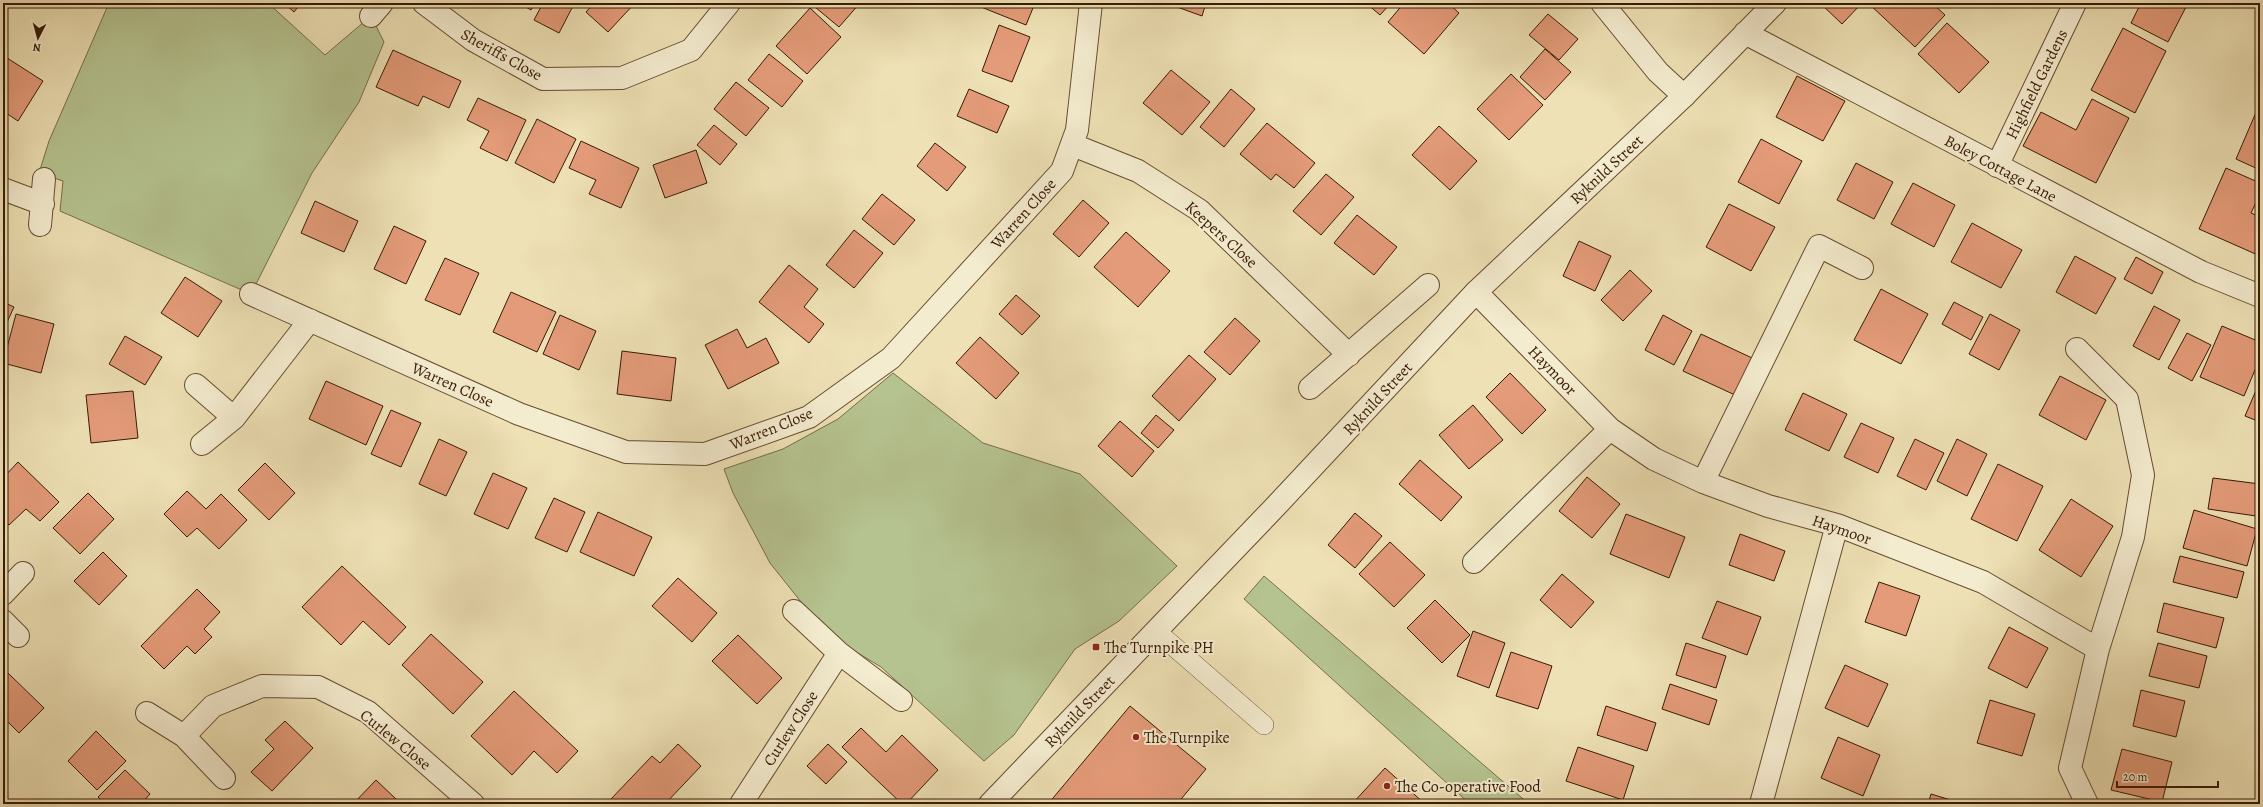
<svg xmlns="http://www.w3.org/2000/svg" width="2263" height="807" viewBox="0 0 2263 807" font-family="Alegreya,serif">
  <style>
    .green { fill: #b5c390; stroke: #766e4a }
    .building { fill: #e49b79; stroke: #381a04 }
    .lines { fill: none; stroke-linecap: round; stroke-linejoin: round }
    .service-casing { stroke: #664c30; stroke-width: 20 }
    .minor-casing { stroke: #664c30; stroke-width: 24 }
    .tertiary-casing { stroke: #664c30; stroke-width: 24 }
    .service { stroke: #f4eccf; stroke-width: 19 }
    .minor { stroke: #f4eccf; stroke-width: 22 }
    .tertiary { stroke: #f4eccf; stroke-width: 22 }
    .poi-dot { fill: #8f2418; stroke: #f4eccf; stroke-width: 1.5 }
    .labels { text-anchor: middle; stroke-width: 4; stroke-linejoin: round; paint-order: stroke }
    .street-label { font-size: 16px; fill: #381a04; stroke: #f4eccf }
    .poi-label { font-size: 16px; fill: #381a04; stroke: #f4eccf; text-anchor: start }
  </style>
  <rect width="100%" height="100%" fill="#eee1b5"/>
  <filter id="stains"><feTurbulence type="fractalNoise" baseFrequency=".005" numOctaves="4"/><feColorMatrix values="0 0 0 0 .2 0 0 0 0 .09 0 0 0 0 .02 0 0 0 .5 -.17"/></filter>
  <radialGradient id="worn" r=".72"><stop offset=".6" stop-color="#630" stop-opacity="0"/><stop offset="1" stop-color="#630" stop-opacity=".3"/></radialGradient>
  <!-- green -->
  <path class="green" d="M109 3H268L325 55 371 16 384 42 359 102 312 173 251 294 60 211 63 181 39 173 49 141Z
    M893 373 983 443 1080 474 1177 566 1119 621 1075 649 1014 735 984 761 881 667 848 647 809 612 770 563 733 493 724 469 783 449 838 419Z
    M1264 576 1529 804H1470L1244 599Z"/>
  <!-- building -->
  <path class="building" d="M284 3H301L294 12Z
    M519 3H535L531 10Z
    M543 3H567L573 6 559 33 534 20Z
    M594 3H635L608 32 586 12Z
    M819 3H860L839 27 815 7Z
    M971 3H1035L1026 25Z
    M1166 3H1206L1202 16Z
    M1366 3H1391L1380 15Z
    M1404 3H1448L1459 13 1424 54 1388 22Z
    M1820 3H1862L1842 24Z
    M1868 3H1932L1945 15 1915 47Z
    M2141 3H2188L2168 42 2131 23Z
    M810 8 841 37 807 74 776 46Z
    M1548 14 1578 39 1559 60 1529 35Z
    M1947 23 1989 62 1959 93 1918 54Z
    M999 25 1030 37 1012 82 982 71Z
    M2123 28 2166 51 2135 113 2091 90Z
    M1545 49 1571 72 1545 100 1520 77Z
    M393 50 461 81 449 108 423 96 418 106 376 87Z
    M769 54 803 81 782 107 748 80Z
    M4 56 43 81 18 121 3 111Z
    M1171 70 1210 102 1182 135 1143 103Z
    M1511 74 1543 105 1509 140 1477 109Z
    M1797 76 1845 101 1823 141 1776 117Z
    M736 82 769 108 746 136 714 109Z
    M969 89 1009 106 997 133 957 116Z
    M1231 89 1255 109 1224 147 1200 127Z
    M478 98 526 120 507 161 480 148 489 131 467 120Z
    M2092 99 2129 118 2096 183 2023 146 2041 112 2076 130Z
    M2260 103V170L2236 159Z
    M537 119 576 139 554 183 515 163Z
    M1267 123 1315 163 1294 188 1276 174 1271 180 1240 154Z
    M714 125 737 144 720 165 697 145Z
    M1439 126 1477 161 1450 190 1412 155Z
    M1761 139 1802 161 1779 204 1738 182Z
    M581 141 639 168 621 208 589 194 596 180 569 168Z
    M935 143 966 167 947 191 917 166Z
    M696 150 707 183 665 198 653 165Z
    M1856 163 1893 182 1874 219 1837 200Z
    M2226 168 2260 183V194L2251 213 2260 217V256L2199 229Z
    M1326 174 1354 197 1321 235 1293 211Z
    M1913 183 1955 205 1934 247 1891 224Z
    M882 194 915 220 894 245 862 219Z
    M1083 200 1109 223 1079 257 1053 234Z
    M315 201 358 221 344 252 301 233Z
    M1729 204 1775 227 1751 271 1706 247Z
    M1357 215 1397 247 1374 275 1334 243Z
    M1972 223 2022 250 2001 288 1951 262Z
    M394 226 426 241 406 284 374 269Z
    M854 230 883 253 854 288 826 265Z
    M1126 232 1170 271 1138 307 1094 267Z
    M1579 241 1611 256 1595 291 1563 276Z
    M2075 256 2116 278 2096 314 2056 292Z
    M2136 257 2163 272 2152 294 2124 279Z
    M445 258 479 273 460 315 425 300Z
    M789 265 818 289 804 307 824 324 809 343 759 302Z
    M1630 270 1652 291 1623 321 1601 300Z
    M185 277 222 301 198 337 161 313Z
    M1881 289 1928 314 1901 364 1854 340Z
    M511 292 556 312 537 352 493 332Z
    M1016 295 1040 316 1022 335 999 314Z
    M3 302 14 307 3 331Z
    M1954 302 1983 317 1971 340 1942 324Z
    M2154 306 2180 320 2159 360 2133 346Z
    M16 314 54 324 41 373 3 363Z
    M1990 314 2020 330 1999 370 1969 354Z
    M560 315 596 331 579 370 543 354Z
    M1663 315 1692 331 1674 365 1645 350Z
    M1235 318 1260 341 1230 375 1204 352Z
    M2222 326 2260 342V358L2244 396 2200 377Z
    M737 329 747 348 766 338 779 363 728 389 705 345Z
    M2187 333 2211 345 2192 381 2168 368Z
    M1701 334 1752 358 1735 395 1683 371Z
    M125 336 162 357 145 385 109 364Z
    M980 337 1019 373 996 399 956 363Z
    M622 351 676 358 671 401 617 394Z
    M1189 355 1216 379 1179 421 1152 396Z
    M1510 373 1546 410 1522 434 1486 397Z
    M2060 376 2106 400 2086 440 2039 415Z
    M326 381 383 406 366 445 309 419Z
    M2260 381V422L2245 416Z
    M133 391 138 438 91 443 86 395Z
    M1803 393 1847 414 1829 451 1785 430Z
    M1473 405 1503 440 1469 469 1439 435Z
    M391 410 421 423 401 467 371 454Z
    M1156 415 1174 430 1158 448 1141 433Z
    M1120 421 1154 451 1132 477 1098 446Z
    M1861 423 1894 438 1878 473 1844 457Z
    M439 439 467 452 446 496 419 484Z
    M1915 439 1944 453 1926 490 1897 476Z
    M1957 439 1987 454 1967 496 1937 481Z
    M1420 460 1462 497 1441 521 1399 484Z
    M18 462 59 502 40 521 26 509 9 525 3 519V478Z
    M265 463 295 493 269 520 238 490Z
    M1998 464 2043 486 2017 541 1971 519Z
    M493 473 527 488 508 529 474 514Z
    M1587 477 1620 504 1592 538 1559 511Z
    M2213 478 2260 484 2256 516 2208 509Z
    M187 491 206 509 221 494 247 520 219 549 197 528 187 537 164 514Z
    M88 493 114 519 80 554 53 528Z
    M554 498 585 512 567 552 535 538Z
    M2071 499 2113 526 2081 577 2039 550Z
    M2194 510 2257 529 2247 566 2183 548Z
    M598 512 652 537 634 576 580 552Z
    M1355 513 1382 536 1355 568 1328 545Z
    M1626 514 1685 537 1669 578 1610 554Z
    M1740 534 1785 551 1774 581 1729 565Z
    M1390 542 1425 575 1394 607 1359 574Z
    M103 552 127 576 99 605 74 581Z
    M2180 556 2244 572 2237 598 2173 582Z
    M342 566 406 627 389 645 363 621 341 645 302 607Z
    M1562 574 1594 602 1571 628 1540 600Z
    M678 578 717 613 692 642 652 606Z
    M1879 582 1920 596 1906 636 1865 622Z
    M197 589 220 612 204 629 212 637 195 654 187 646 164 669 141 646Z
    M1435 600 1470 635 1442 663 1407 628Z
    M1717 601 1761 617 1747 655 1702 638Z
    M2164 603 2224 618 2216 648 2157 632Z
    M2009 627 2048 648 2027 688 1988 668Z
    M1473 631 1505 643 1489 688 1457 676Z
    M431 634 483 682 453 714 402 665Z
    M738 635 782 678 757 704 712 661Z
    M1686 643 1726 656 1716 688 1676 675Z
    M2158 643 2207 656 2199 688 2149 676Z
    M1511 652 1552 666 1538 709 1496 696Z
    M1845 665 1888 684 1868 727 1825 708Z
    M8 673 44 708 19 733 3 717V678Z
    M1670 684 1717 700 1709 725 1662 709Z
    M2141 690 2185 701 2176 737 2133 726Z
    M514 691 578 751 557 773 534 751 512 775 471 736Z
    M1990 700 2035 714 2022 756 1977 743Z
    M1130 706 1206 769 1177 804H1048Z
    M1606 706 1656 723 1647 751 1597 735Z
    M285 721 313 748 272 791 251 772 274 749 265 740Z
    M861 728 886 752 902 735 938 770 906 804H902L842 747Z
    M96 731 126 761 97 790 68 761Z
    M1838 737 1880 755 1863 796 1821 778Z
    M678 744 701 766 665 804H616L611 799 652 756 660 763Z
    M828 744 847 762 826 784 807 766Z
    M1578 747 1634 766 1623 800 1566 781Z
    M2122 749 2172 762 2162 802 2111 790Z
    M1385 768 1425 804H1352Z
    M125 770 150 794 141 804H105L98 797Z
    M376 780 396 799 392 804H353Z
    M1931 794 1964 804H1928Z"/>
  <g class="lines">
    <!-- service casing -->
    <g class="service-casing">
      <path id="service" d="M1156 631 1264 725"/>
    </g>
    <!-- minor casing -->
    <g class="minor-casing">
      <path id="minor" d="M424 3 473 40 543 79 622 78 691 50 729 3
        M1602 3 1658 72 1684 96
        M371 16 382 3
        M1745 33 2201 272 2260 296
        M1073 145 1138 171 1199 210 1349 355
        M1997 166 2075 3
        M3 189 43 204
        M40 225 44 179
        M1476 292 1610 429 1654 459 1703 482 1768 506 1837 525 1983 582 2098 649 2070 768 2087 804
        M251 294 519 414 626 452 705 454 809 417 891 358 1062 171 1077 130 1091 3
        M2077 349 2127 399 2143 475 2133 537 2098 649
        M196 385 234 418
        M1310 388 1428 285
        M202 444 234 418 310 320
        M1703 482 1819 246 1862 268
        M1474 562 1610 429
        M3 594 23 573
        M794 611 839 653 901 700
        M3 621 18 636
        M147 713 184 736 224 778
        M184 736 213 706 262 686 318 687 368 712 473 804
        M741 804 839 653
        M1761 804 1837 525"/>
    </g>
    <!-- tertiary casing -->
    <g class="tertiary-casing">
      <path id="tertiary" d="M990 804 1274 508 1476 292 1684 96 1775 3"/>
    </g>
    <!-- service -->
    <use href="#service" class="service"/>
    <!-- minor -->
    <use href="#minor" class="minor"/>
    <!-- tertiary -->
    <use href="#tertiary" class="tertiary"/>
  </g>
  <!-- markers -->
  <g class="poi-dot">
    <rect x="1092" y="643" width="8" height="8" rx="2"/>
    <circle cx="1136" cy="737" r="4"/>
    <circle cx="1387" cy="786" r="4"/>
  </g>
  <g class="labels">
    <!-- street labels -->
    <g class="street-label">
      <text transform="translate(502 54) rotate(29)" y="6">Sheriffs Close</text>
      <text transform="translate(2036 84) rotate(-64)" y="6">Highfield Gardens</text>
      <text transform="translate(2001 168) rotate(28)" y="6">Boley Cottage Lane</text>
      <text transform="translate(1606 169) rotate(-43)" y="6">Ryknild Street</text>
      <text transform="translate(1023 213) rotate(-48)" y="6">Warren Close</text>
      <text transform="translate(1222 234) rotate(42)" y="6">Keepers Close</text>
      <text transform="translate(1553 370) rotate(46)" y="6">Haymoor</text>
      <text transform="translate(453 384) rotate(24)" y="6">Warren Close</text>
      <text transform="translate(1377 398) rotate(-47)" y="6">Ryknild Street</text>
      <text transform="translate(771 428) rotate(-22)" y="6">Warren Close</text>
      <text transform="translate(1842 529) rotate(19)" y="6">Haymoor</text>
      <text transform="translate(1079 711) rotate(-46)" y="6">Ryknild Street</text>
      <text transform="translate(790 728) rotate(-57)" y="6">Curlew Close</text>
      <text transform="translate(396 739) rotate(39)" y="6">Curlew Close</text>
    </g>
    <!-- poi labels -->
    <g class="poi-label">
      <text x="1104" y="653">The Turnpike PH</text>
      <text x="1144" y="743">The Turnpike</text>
      <text x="1395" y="792">The Co-operative Food</text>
    </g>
  </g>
  <!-- margin -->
  <rect width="2263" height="807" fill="none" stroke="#eee1b5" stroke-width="16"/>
  <rect x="4" y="4" width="2255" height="799" fill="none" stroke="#381a04" stroke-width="2"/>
  <rect x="8" y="8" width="2247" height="791" fill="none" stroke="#381a04"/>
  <!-- north arrow -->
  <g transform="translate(38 38) rotate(186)" stroke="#f4eccf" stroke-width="3" paint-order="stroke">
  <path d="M0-3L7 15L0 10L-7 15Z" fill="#381a04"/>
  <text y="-6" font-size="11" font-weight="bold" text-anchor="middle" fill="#381a04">N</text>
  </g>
  <!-- scale -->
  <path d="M2117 781v6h101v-6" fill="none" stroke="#381a04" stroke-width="2"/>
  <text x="2123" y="781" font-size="12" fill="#381a04" stroke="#f4eccf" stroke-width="3" paint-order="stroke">20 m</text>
  <rect width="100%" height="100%" filter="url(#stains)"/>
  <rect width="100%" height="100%" fill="url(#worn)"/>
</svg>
